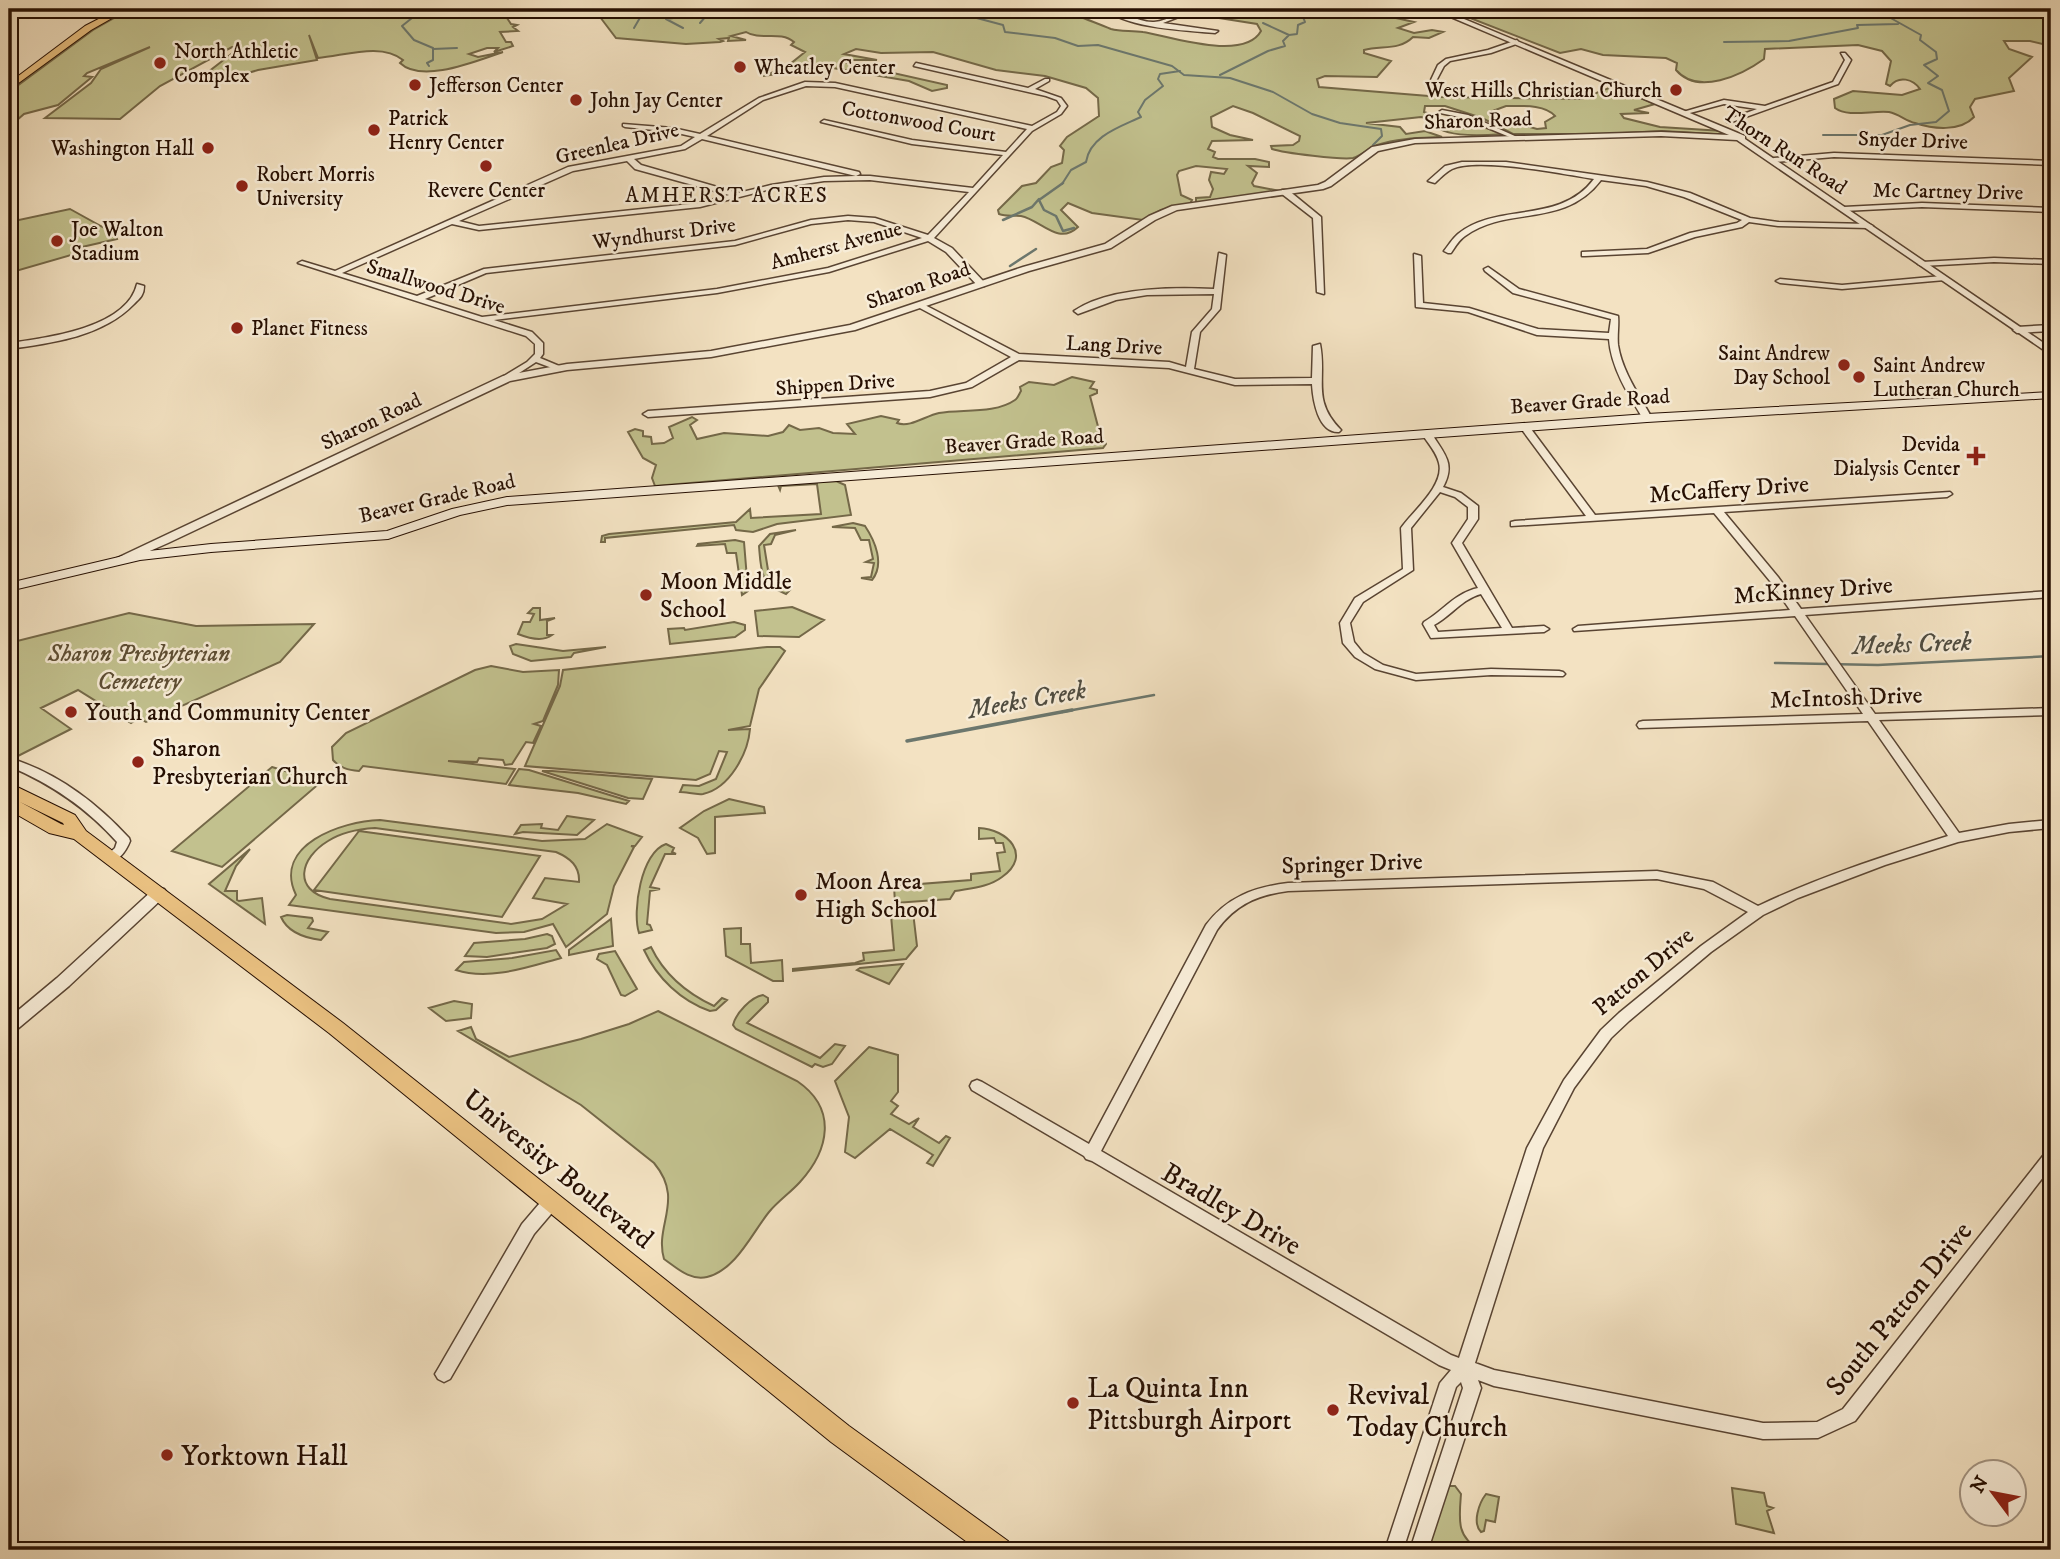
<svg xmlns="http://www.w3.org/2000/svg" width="2060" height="1559" viewBox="0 0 2060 1559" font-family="'IM FELL DW Pica',serif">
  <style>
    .green { fill: #c2c18e; stroke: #746848; stroke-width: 2; fill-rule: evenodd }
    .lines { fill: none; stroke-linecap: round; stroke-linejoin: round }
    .stream-far2 { stroke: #6c776d; stroke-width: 2 }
    .stream-far1 { stroke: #6c776d; stroke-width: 2.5 }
    .stream { stroke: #6c776d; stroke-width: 3.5 }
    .minor-casing { stroke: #594432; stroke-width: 3 }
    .tertiary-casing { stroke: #594432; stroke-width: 3 }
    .secondary-casing { stroke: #260f02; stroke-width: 2 }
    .primary-casing { stroke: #260f02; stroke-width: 2 }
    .minor { fill: #f7ecd7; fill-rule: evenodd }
    .tertiary { fill: #f7ecd7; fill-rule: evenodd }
    .secondary { fill: #f7ecd7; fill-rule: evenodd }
    .primary { fill: #eac181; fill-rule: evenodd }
    .poi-dot { fill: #8f2418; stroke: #f7ecd7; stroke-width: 2.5 }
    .labels { text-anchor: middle; stroke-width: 5; stroke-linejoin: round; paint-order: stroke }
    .far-poi-label { font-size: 21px; fill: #260f02; stroke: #f7ecd7; text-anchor: start }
    .far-street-label { font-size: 21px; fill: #260f02; stroke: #f7ecd7 }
    .far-neighbourhood-label { font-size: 21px; letter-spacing: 2px; fill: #260f02; stroke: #f7ecd7 }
    .street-label { font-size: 24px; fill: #260f02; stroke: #f7ecd7 }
    .poi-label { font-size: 24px; fill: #260f02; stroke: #f7ecd7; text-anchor: start }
    .park-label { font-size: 24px; font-style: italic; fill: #5d4d33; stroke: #f7ecd7 }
    .water-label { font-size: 26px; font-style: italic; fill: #4f4c40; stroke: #f7ecd7 }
    .near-street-label { font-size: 28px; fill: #260f02; stroke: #f7ecd7 }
    .near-poi-label { font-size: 28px; fill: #260f02; stroke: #f7ecd7; text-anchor: start }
  </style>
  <rect width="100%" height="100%" fill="#f3e2c2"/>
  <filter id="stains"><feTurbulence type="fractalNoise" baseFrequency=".00286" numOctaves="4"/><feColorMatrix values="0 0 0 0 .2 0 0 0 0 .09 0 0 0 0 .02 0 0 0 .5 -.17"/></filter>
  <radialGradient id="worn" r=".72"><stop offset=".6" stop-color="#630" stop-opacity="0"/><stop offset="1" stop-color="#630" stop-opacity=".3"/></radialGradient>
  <!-- green -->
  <path class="green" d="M130 9H520L507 18 511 24 517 25 513 27 518 31 500 32 506 42H511L513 46 494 52 498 48H487L469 54 478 57 503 52C476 61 422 84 400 63L403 60C381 42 344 56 318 58L309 35 317 60 258 70 231 78 203 76 239 48 232 47 160 86 120 119 45 118 91 83 101 69 150 47 87 73 84 76 92 77 58 105 24 114 9 127V92L93 30Z
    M575 9H1075L1076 15C1088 20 1099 24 1111 29 1121 32 1132 30 1143 32 1169 36 1244 62 1261 31L1257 24 1219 18 1274 13 1285 9H1371L1387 16 1414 22 1398 28 1414 33 1432 30 1443 32 1429 38 1413 37C1399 51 1381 45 1364 50V53L1391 61 1377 77 1325 76 1317 79 1319 87 1441 97 1581 99 1614 86 1655 104 1634 110 1649 113 1621 114 1624 118 1660 127 1723 131 1730 135 1662 131 1603 134H1513L1482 118 1445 106H1425L1424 112 1439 117 1448 128 1487 127 1506 134C1487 135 1438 140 1430 119L1421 117 1366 123 1400 127 1406 134 1425 131 1442 137C1420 138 1398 138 1377 145 1369 148 1361 156 1353 158 1342 160 1284 153 1272 149L1271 146 1293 145 1299 141 1300 136 1253 113 1233 106 1211 117 1212 127 1230 135 1253 140 1212 141 1208 149 1215 152 1213 157 1218 159H1255L1269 162V167L1248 166 1257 173 1252 183 1254 186 1280 191 1196 203V198L1210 197 1213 189 1209 180 1211 172 1224 174 1227 169 1196 166 1179 171 1177 175 1181 195 1192 200 1190 204 1161 210 1143 220 1092 213 1068 203 1061 210 1078 227C1058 246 1041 220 1021 216 1014 215 1007 217 999 214L998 210 1022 186 1036 183 1051 167 1062 163 1064 150 1060 146 1067 137 1099 116 1098 98 1086 88 1045 76 996 70 933 52 881 53 856 49 844 54 877 60H844V62L947 85V88L932 91 909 81 827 67 763 76 785 68 805 52 791 45 794 42C780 30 760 41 746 32L731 36 746 40 728 41 729 38 719 39 723 41 720 42 686 44 616 38 600 17ZM1506 106C1521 106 1545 104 1555 116L1545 122 1546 128 1537 129 1490 116V112Z
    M1447 9H2051V46L2030 41H2004L2009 49 2032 57 2009 78 2014 91 1975 99 1970 107 1974 117C1960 132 1933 129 1915 123 1906 121 1899 114 1889 112 1873 110 1848 118 1835 108L1834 99 1853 91 1902 95 1920 89C1913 79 1899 75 1890 86L1886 84 1891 61 1882 51 1858 45 1765 49 1764 59C1742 75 1698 96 1676 70L1677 63 1666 58 1603 55 1581 49 1560 53Z
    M70 209 115 234 117 239 73 249 78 253 9 273V215L19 220Z
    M1072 377 1094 382 1090 388 1097 390V393L1090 396 1100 434 1106 444 1103 448 655 486 652 478 656 465 643 458 628 432 635 429 643 431V436L651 437 652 444 664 443 673 438 669 427 692 417 697 420 690 425 697 439 724 433 768 436 783 432 789 425 800 430 819 428 833 433 855 434 847 424 881 416 899 420 897 423C910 428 925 416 939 413 962 409 995 414 1015 400 1018 398 1019 394 1021 391L1020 387 1029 382 1054 385Z
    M836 481 845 485 851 515 777 524 753 532 736 530 734 525 605 538V542H601L602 536 609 534 736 522 750 509 751 518 821 514 817 484 781 486 780 490 777 483Z
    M853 523 865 526C875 541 885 564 872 580L861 578 871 577 874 563 866 562 873 559 869 540H861L855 528 832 527Z
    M796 530 775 535 771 544 764 545 768 570 776 571 768 574 769 580 780 581 776 585 790 590 786 594C760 584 761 571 759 546L770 534Z
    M735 540 744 542 748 591 742 595 736 553H727L725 544 697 546 698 544Z
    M792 607 824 620 799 637 758 636 755 611Z
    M533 608H540V620L555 618 547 621V635H552C543 642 528 638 518 634L523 622H530L534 614 528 613Z
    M129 613 196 626 314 624 280 662 146 722 139 718 131 723 78 690 41 708 71 729 18 756 9 748V643Z
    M734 622 745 625V630L735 637 670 644 668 629 684 628 685 630Z
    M516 644 563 651 606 647 574 653 571 657 531 661 513 654 510 646Z
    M767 647H780L785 651 759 689 750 726 728 730 750 729C748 753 730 788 703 794 696 795 687 792 680 792L683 785 699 786 716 779 727 752 719 751 710 774 696 780 525 766 560 686 563 670Z
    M491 666 523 672 559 670 558 685 543 721 534 724 541 726 533 743 526 742 512 764 505 765 503 760 479 758 477 762 448 761 515 769 506 784 363 766 359 771C348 770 340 768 333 760L332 747 346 733 475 670Z
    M272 767 321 782 222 867 172 851Z
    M519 769 529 770 629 801 626 804 578 793 509 785Z
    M542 771H552L652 779 643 799 628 798Z
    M729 799 764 807 765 813 715 817V853L707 854 698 838 680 828 704 811Z
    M567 816 594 820 577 835 523 832 515 834 521 825 542 824 541 828 558 830Z
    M380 820 542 841 585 839 607 824 642 837 635 846H631L634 847 614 886 607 914 566 947 553 924 524 932 496 933 289 905 296 895C272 845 342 821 380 820ZM375 828 556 852C570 858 580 866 579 882L545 878 533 898 567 904 542 919 511 924 330 899C292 890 300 858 328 841 342 832 358 829 375 828Z
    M979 828C1007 829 1033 855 1002 877 989 887 971 888 955 891L950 899 895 903 894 886 971 880V874L1000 871 997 853 1005 852 1003 843H996L994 838 979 839Z
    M359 831 540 856 502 917 314 890Z
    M666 844 674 848 672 852 676 854H665L650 887 660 889 650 891 647 924 650 925 652 930 639 933C632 912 641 852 666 844Z
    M250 849 236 866 225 891H237V900L239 901 262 898 265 924 209 884Z
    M913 912 917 946 906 959 793 971V969L855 963 864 960 863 953 894 950 891 915Z
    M287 915 312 918 313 921 308 928 328 932 321 940C305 938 288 933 281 917Z
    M611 919 613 946 569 955V950Z
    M741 928V944H750L751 963 782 960 783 981H773L726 956 724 929Z
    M547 934 552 936 555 944 547 948 487 957 465 956 474 943 525 939Z
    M651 947C664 974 686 993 714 1006L722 998 727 1000 716 1010 710 1011C681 1001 657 978 644 950Z
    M556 950 561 958C528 967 489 981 456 970L464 962 512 958Z
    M615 951 637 989 625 996 621 995 607 965 597 959 599 954Z
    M903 964 889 984 857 970 860 968Z
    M763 995 768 998V1002L747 1023 820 1058 835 1044 845 1046 832 1064 823 1067 815 1064 812 1067 736 1029 733 1025C736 1013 751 997 763 995Z
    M454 1001 472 1004 471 1018 446 1021 429 1008Z
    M658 1011 797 1081C838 1109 829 1150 800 1182 790 1193 778 1201 769 1212 752 1233 736 1270 707 1277 690 1281 677 1268 664 1259 654 1225 685 1200 654 1163L581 1105 458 1031 471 1027 476 1039 509 1057 581 1039 629 1024Z
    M869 1047 898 1055V1092L891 1101 898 1106 891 1114 909 1124 919 1118 913 1127 939 1143 946 1136 950 1138 933 1166 927 1163 933 1155 890 1129 855 1158 845 1152 849 1117 835 1081Z
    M1449 1486H1455L1461 1494C1459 1519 1456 1538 1481 1550H1426L1443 1491Z
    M1732 1488 1764 1493 1767 1506 1773 1508 1767 1511 1774 1533 1736 1524Z
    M1486 1494 1499 1497 1495 1522 1486 1520 1484 1531 1481 1532C1472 1523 1479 1503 1486 1494Z"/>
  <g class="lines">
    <!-- stream-far2 -->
    <path class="stream-far2" d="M423 9 424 11 410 15 412 18 402 26 414 40 433 48V60L427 63 429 66
      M958 9 973 17 1003 25 1005 32 1055 38 1078 46 1098 45 1172 66 1184 75 1230 78 1273 92 1312 114 1340 123 1381 129 1382 136 1373 145
      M700 23 712 9
      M634 28 641 16 649 15 651 9
      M683 28 666 19 696 15 704 11 690 9
      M1289 35 1297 34 1298 25 1305 22 1303 17 1313 9
      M1724 42 1789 41 1858 28 1857 25 1898 24
      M433 49 457 48
      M1220 75 1268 51 1285 46 1283 41 1289 35 1263 23
      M1823 135H1882L1910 125 1936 122 1949 111 1942 90 1928 83 1938 76 1924 65 1937 59 1936 52 1920 40 1921 35 1887 16 1904 9
      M1062 184 1071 170 1086 162C1090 136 1120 127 1141 117L1138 112 1145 100 1163 86 1158 79 1160 74 1180 71"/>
    <!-- stream-far1 -->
    <path class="stream-far1" d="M1063 183 1039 200 1044 210 1056 216 1063 231 1074 228
      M1003 220 1032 207 1039 199
      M1010 266 1036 249
      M1775 663 1878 665 2051 656
      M1062 712 1154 695"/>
    <!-- stream -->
    <path class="stream" d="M907 741 1072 710"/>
    <!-- minor casing -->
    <g class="minor-casing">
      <path id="minor" d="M1104 9C1120 8 1137 23 1154 22 1169 21 1183 9 1199 9L1163 23 1218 31 1215 33C1183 30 1131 29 1104 9Z
        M1517 40 1519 43 1491 53 1450 61 1444 66 1435 83 1430 82 1438 65 1446 59 1488 50Z
        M1841 53H1845L1851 60 1838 84 1729 123 1727 122V120L1757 109 1724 104 1686 114 1683 112 1724 100 1765 106 1833 82 1845 60Z
        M916 63 1028 88 1045 79H1049V81L1035 89 1061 98 1067 106 1061 114 1032 131 934 238 952 248 984 282V286H978L946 252 928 241 829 272 717 293 494 320 532 332 543 343V354L540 358 564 368 560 371 536 362 507 381 504 380V376L527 362 535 354V344L526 336 298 263 302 261 335 271 568 167 681 146 695 137 673 132 625 127 623 126V124L673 128 700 134 759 98 805 82 835 83 1032 126 1057 112 1061 106 1057 100 1046 96 914 66ZM806 86 835 87 1027 129 1006 152 912 140 824 120 821 122 912 144 1003 155 973 188 870 176H856L860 174 859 172 707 136 763 100ZM702 139 856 176 824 177 771 185 738 193 641 165 634 159 685 149ZM627 161 635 169 729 195 700 203 479 226 459 221 573 171ZM870 180 969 192 928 235 875 218 848 216 811 220 735 241 484 269 417 296 342 273 452 224 479 230 700 207 771 189 824 181ZM848 220 874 222 922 238 828 268 717 289 482 317 425 299 486 273 735 245 811 224Z
        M1442 110 1468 115 1517 137 1512 138 1464 118 1440 113 1439 112Z
        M1834 153 2051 161V165L1834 157 1774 162 1770 160 1774 158Z
        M1462 162H1506L1647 182 1690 193 1750 218 1778 222 1869 224 1873 226 1869 228 1778 226 1749 222 1742 227 1695 237 1648 253 1585 256H1582V252L1647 249 1690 233 1737 223 1742 220 1684 197 1646 186 1601 180C1564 229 1507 205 1465 236 1459 240 1455 247 1451 253H1448L1444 251C1448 246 1453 238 1458 234 1497 202 1560 225 1594 179 1563 174 1478 157 1452 169 1446 172 1440 178 1435 183L1428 181 1445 166Z
        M1282 190H1288L1321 217 1324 294 1317 292 1313 218 1282 194Z
        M1922 203 2051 208V212L1922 207 1844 211 1840 209 1844 207Z
        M1219 253 1226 255 1220 309 1200 332 1194 369 1235 379 1312 378 1313 346 1320 344C1327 379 1311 400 1341 430L1339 432C1318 433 1313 400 1312 384L1235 385 1169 368 1019 360 972 387 930 397 648 417 643 414 648 411 930 391 966 383 1011 357 918 307V303H921L1019 354 1169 362 1186 367 1192 332 1212 309 1214 294 1147 295 1116 300 1078 314 1074 311C1109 287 1173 287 1214 289Z
        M1414 254 1421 256 1423 303 1469 308 1538 329 1609 333 1611 319 1513 293 1485 271 1484 269 1488 267 1519 289 1618 316C1619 325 1617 335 1618 345 1622 371 1639 395 1652 418L1650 420H1644C1629 396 1611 368 1609 339L1537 335 1468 312 1416 307Z
        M1994 258 2051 260V264L1994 262 1922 266 1918 264 1922 262Z
        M1942 276 1946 278 1945 280 1842 289 1780 283 1776 281 1780 279 1842 285Z
        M137 284 144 286C144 295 140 298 134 304 102 337 52 343 9 349V343C46 338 127 328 137 284Z
        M2051 325V331L2017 333 2013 330 2017 327Z
        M1525 424 1528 425 1595 515 1950 492 1952 494 1947 497 1724 512 1778 577 1801 609 2051 591V597L1805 615 1875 714 2051 708V715L1879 720 1959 833 2009 824 2051 820V828L2009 832 1958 842 1885 865 1798 898 1763 915 1711 952 1629 1021 1611 1038 1574 1088 1543 1148 1475 1363 1494 1370 1763 1423 1817 1422 1843 1409 2046 1152 2051 1150V1167L1855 1421 1818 1438 1763 1439 1494 1386 1478 1380 1481 1388 1428 1550H1410L1463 1388 1461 1382 1456 1387 1403 1550H1385L1440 1383 1451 1370 1439 1365 1092 1161 1086 1159 1084 1156 972 1090 970 1086 972 1082 977 1080 982 1082 1089 1144 1206 925C1227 897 1254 887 1288 883L1657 871 1713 882 1758 906C1819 877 1884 856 1948 836L1868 721 1639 728 1637 725 1639 722 1643 721 1863 714 1795 616 1574 631 1573 629 1578 626 1790 610 1770 581 1714 513 1511 526V522L1515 521 1586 516 1520 427ZM1657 879 1704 889 1748 912 1701 946 1619 1013 1601 1030 1564 1080 1527 1148 1459 1358 1451 1355 1101 1151 1217 930C1235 905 1257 895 1288 891Z
        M1427 431 1432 434C1444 454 1456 463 1443 487L1461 493 1478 506V519L1462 543 1512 628 1544 626 1549 629 1544 632 1431 638 1423 624 1424 622C1443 611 1455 593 1478 588L1452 543 1468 519V507L1455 497 1440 492 1411 528 1413 570 1363 602 1350 623 1354 642 1363 653 1383 665 1416 674 1491 669 1559 671 1563 672 1565 674 1563 676 1491 675 1416 680 1375 669 1355 657 1343 643 1340 623 1355 598 1403 569 1401 528C1413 511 1445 485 1439 463 1437 453 1428 443 1422 434ZM1481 594 1502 628 1438 632 1434 625C1451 616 1462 599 1481 594Z
        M9 758C56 772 96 802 129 838L130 841C126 851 119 863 106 860L105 857 115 848 117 842C86 807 51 784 9 766Z
        M551 1196 557 1197 559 1202 557 1207 534 1234 450 1379 444 1382 438 1379 435 1374 438 1369 522 1224 545 1197Z"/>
    </g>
    <!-- tertiary casing -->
    <g class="tertiary-casing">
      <path id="tertiary" d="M1432 9H1440L1745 136V139L2051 348V355L1737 140 1661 136 1415 143 1378 151 1331 186 1323 189 1177 210 1155 220 1111 248 1029 271 855 330 711 357 567 370 510 381 168 543 125 562 121 563 115 559 503 376 567 364 711 351 850 325 1023 267 1105 244 1149 216 1172 206 1318 185 1325 182 1372 147 1415 139 1661 132 1729 135Z
        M159 888 164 889 167 893 164 897 69 986 15 1031 9 1033V1018L57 978 154 889Z"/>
    </g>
    <!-- secondary casing -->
    <g class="secondary-casing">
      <path id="secondary" d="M2051 392V398L1647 422 507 505 460 515 388 539 211 552 140 560 9 591V583L140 552 211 544 387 531 452 509 507 497 1647 414Z"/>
    </g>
    <!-- primary casing -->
    <g class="primary-casing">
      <path id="primary" d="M118 9H128L91 30 9 90V83L85 26Z
        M9 783 75 815 86 831 343 1023 849 1426 1008 1541 1012 1550H978L831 1442 329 1033 74 839 49 833 9 810V797L14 799 9 796ZM20 802 63 823 64 825 61 824Z"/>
    </g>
    <!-- minor -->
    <use href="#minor" class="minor"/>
    <!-- tertiary -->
    <use href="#tertiary" class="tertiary"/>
    <!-- secondary -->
    <use href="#secondary" class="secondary"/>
    <!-- primary -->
    <use href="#primary" class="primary"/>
  </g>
  <!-- markers -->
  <g class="poi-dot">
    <circle cx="160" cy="63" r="7"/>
    <circle cx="740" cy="67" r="7"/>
    <circle cx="415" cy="85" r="7"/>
    <circle cx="1676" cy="90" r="7"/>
    <circle cx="576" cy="100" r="7"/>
    <circle cx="374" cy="130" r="7"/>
    <circle cx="208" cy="148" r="7"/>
    <circle cx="486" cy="166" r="7"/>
    <circle cx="242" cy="186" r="7"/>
    <circle cx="57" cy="241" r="7"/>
    <circle cx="237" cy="328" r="7"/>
    <circle cx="1844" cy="365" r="7"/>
    <circle cx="1859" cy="377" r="7"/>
    <path d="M1972.5 445.5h7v7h7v7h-7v7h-7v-7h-7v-7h7z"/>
    <circle cx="646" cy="595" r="7"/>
    <circle cx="71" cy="712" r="7"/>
    <circle cx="138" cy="762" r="7"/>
    <circle cx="801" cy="895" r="7"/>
    <circle cx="1073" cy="1403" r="7"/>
    <circle cx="1333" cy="1410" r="7"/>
    <circle cx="167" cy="1455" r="7"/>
  </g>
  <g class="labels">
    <!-- far-poi labels -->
    <g class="far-poi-label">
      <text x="174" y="58">North Athletic<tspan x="174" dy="24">Complex</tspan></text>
      <text x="754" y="74">Wheatley Center</text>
      <text x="429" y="92">Jefferson Center</text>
      <text x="1662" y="97" text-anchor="end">West Hills Christian Church</text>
      <text x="590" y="107">John Jay Center</text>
      <text x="388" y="125">Patrick<tspan x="388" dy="24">Henry Center</tspan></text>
      <text x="194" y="155" text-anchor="end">Washington Hall</text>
      <text x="256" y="181">Robert Morris<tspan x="256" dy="24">University</tspan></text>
      <text x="486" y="197" text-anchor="middle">Revere Center</text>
      <text x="71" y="236">Joe Walton<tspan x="71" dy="24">Stadium</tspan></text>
      <text x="251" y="335">Planet Fitness</text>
      <text x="1830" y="360" text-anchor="end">Saint Andrew<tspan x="1830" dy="24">Day School</tspan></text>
      <text x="1873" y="372">Saint Andrew<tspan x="1873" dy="24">Lutheran Church</tspan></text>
      <text x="1960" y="451" text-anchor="end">Devida<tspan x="1960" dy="24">Dialysis Center</tspan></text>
    </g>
    <!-- far-street labels -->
    <g class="far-street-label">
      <text transform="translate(1478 120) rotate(-2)" y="7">Sharon Road</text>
      <text transform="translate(919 121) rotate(10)" y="7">Cottonwood Court</text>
      <text transform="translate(1913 140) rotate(2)" y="7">Snyder Drive</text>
      <text transform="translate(617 143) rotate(-13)" y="7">Greenlea Drive</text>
      <text transform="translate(1785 150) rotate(33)" y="7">Thorn Run Road</text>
      <text transform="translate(1948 191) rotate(1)" y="7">Mc Cartney Drive</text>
      <text transform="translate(664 233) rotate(-7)" y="7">Wyndhurst Drive</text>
      <text transform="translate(836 245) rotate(-15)" y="7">Amherst Avenue</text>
      <text transform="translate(918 285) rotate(-19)" y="7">Sharon Road</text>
      <text transform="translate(436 286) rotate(17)" y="7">Smallwood Drive</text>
      <text transform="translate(1114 345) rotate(3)" y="7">Lang Drive</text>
      <text transform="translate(835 384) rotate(-4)" y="7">Shippen Drive</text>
      <text transform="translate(1590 401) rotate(-4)" y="7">Beaver Grade Road</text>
      <text transform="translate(371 421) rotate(-25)" y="7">Sharon Road</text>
      <text transform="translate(1024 441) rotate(-4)" y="7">Beaver Grade Road</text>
      <text transform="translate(437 498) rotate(-13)" y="7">Beaver Grade Road</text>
    </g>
    <!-- far-neighbourhood labels -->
    <g class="far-neighbourhood-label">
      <text x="727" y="202">AMHERST ACRES</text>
    </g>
    <!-- street labels -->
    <g class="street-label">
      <text transform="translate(1729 489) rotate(-4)" y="8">McCaffery Drive</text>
      <text transform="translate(1813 590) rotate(-4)" y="8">McKinney Drive</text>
      <text transform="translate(1846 697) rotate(-2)" y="8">McIntosh Drive</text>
      <text transform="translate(1352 863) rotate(-2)" y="8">Springer Drive</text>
      <text transform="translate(1643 971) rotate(-40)" y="8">Patton Drive</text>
    </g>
    <!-- poi labels -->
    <g class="poi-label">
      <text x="660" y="589">Moon Middle<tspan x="660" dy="28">School</tspan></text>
      <text x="85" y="720">Youth and Community Center</text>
      <text x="152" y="756">Sharon<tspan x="152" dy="28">Presbyterian Church</tspan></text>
      <text x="815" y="889">Moon Area<tspan x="815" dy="28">High School</tspan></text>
    </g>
    <!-- park labels -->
    <g class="park-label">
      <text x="139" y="661">Sharon Presbyterian<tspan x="139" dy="28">Cemetery</tspan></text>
    </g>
    <!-- water labels -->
    <g class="water-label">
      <text transform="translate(1912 643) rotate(-2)" y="9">Meeks Creek</text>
      <text transform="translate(1027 699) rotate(-10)" y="9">Meeks Creek</text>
    </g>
    <!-- near-street labels -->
    <g class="near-street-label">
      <text transform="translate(559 1168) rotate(39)" y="10">University Boulevard</text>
      <text transform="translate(1232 1208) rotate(30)" y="10">Bradley Drive</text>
      <text transform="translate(1898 1308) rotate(-51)" y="10">South Patton Drive</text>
    </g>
    <!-- near-poi labels -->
    <g class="near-poi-label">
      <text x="1087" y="1397">La Quinta Inn<tspan x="1087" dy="32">Pittsburgh Airport</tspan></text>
      <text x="1347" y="1404">Revival<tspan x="1347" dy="32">Today Church</tspan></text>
      <text x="181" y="1465">Yorktown Hall</text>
    </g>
  </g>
  <!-- margin -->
  <rect width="2060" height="1559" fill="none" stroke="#f3e2c2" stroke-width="35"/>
  <rect x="10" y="10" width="2039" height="1538" fill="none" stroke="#260f02" stroke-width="3.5"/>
  <rect x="18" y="18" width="2025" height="1524" fill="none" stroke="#260f02" stroke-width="2"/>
  <!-- north arrow -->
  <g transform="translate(1993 1493) rotate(302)"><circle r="33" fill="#f7ecd7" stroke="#a39482" stroke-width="2"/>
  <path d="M0-5L12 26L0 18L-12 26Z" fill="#8f2418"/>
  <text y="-10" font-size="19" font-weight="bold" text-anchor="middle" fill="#260f02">N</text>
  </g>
  <rect width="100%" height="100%" filter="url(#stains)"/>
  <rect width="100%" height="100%" fill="url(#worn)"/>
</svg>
